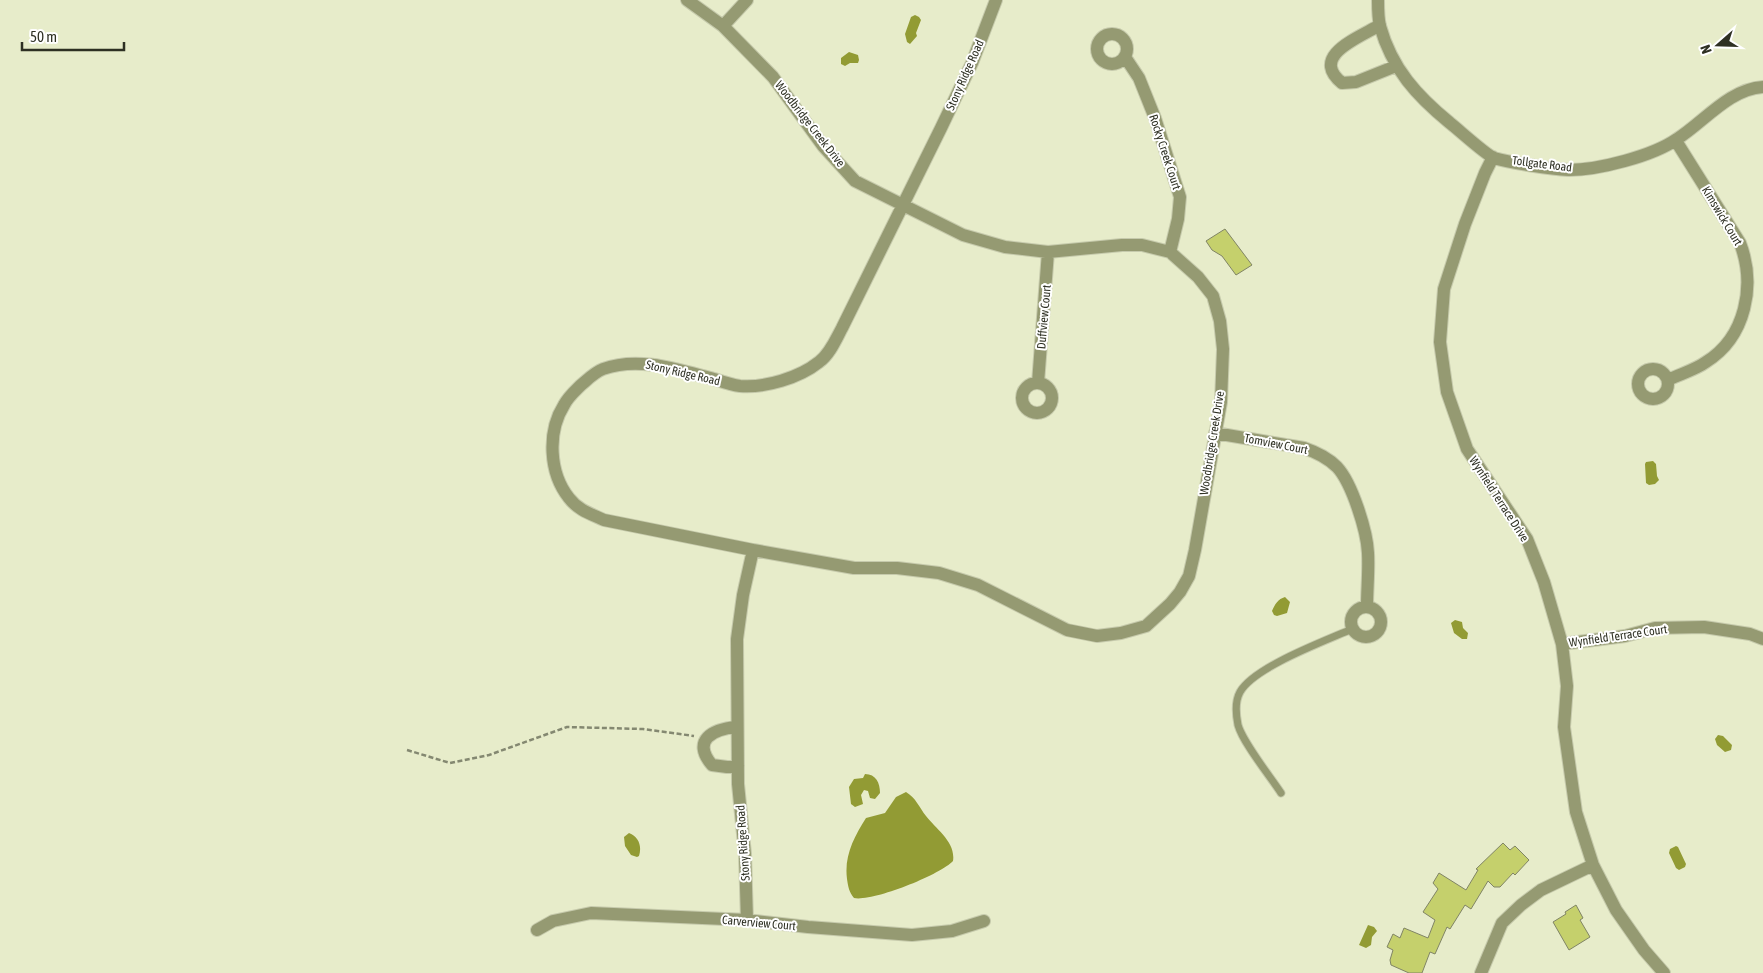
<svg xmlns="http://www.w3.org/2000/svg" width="1763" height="973" viewBox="0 0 1763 973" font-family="'Asap Condensed',sans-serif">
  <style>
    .water { fill: #929b34 }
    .building { fill: #c5d06c; stroke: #808465 }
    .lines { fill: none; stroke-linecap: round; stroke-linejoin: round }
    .service-casing { stroke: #c6caac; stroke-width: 9 }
    .minor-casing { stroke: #c6caac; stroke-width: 14 }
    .path { stroke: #848871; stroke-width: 2.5; stroke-dasharray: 5 2.5; stroke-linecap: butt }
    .service { stroke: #959a72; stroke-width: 7 }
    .minor { stroke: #959a72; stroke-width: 12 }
    .labels { text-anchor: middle; stroke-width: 4; stroke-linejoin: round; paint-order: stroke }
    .street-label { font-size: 12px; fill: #2e3023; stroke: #fff }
  </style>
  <rect width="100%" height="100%" fill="#e7ecca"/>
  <!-- water -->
  <path class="water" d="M915 15 919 17 921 20 916 33 917 36 910 44 907 42 905 34 911 17Z
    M849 52 858 55 859 60 858 63H850L845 66 841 64V58Z
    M1653 461 1656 464 1657 476 1659 480 1655 484 1649 485 1646 483 1645 464 1646 462Z
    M1285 597 1290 602 1287 613 1277 616 1274 615 1272 611C1275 604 1278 599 1285 597Z
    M1455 620 1462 622 1463 628 1468 633 1467 639H1462L1454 633 1451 623Z
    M1718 735 1723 736 1732 745 1731 750 1725 752 1717 745 1715 739Z
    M865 774C876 774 880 783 880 793L875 799 870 798 868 791 864 790 861 795 863 804 855 807 851 804 849 787 854 779 863 778Z
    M906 792C916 798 919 807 926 816 936 829 956 842 953 861 940 875 872 902 854 898 849 892 848 886 847 879 844 856 854 837 866 818L885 813 896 797Z
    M629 833C639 837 642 846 639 856L637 857 631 855 625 846 624 837Z
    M1676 846 1678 847 1686 864 1685 867 1679 870 1676 868 1669 853 1670 849Z
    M1368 925 1374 927 1377 931 1372 937 1371 945 1366 948 1359 945Z"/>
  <!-- building -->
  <path class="building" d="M1225 229 1252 265 1236 275 1222 256 1212 250 1206 241Z
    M1503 843 1510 850 1515 846 1529 860 1515 875 1513 873 1500 887H1494L1488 881 1471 909 1465 905 1450 929 1447 927 1435 954 1430 952 1422 973H1409L1391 965 1390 960 1393 950 1387 947 1393 934 1400 938 1404 928 1428 938 1435 920 1423 912 1438 889 1433 883 1439 873 1466 890 1478 870 1476 869Z
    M1576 905 1583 918 1580 920 1590 937 1569 950 1553 922 1566 914 1565 912Z"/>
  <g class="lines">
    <!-- service casing -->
    <g class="service-casing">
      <path id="service" d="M1281 793C1270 776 1243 743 1238 725 1236 715 1235 701 1240 692 1254 667 1325 641 1352 629"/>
    </g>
    <!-- minor casing -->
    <g class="minor-casing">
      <path id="minor" d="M687 0 723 26 773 77 823 146 855 181 963 235 1005 247 1048 252 1122 245H1142L1170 252 1198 277 1213 296 1220 321 1223 349 1221 402 1195 550 1189 576 1180 592 1170 604 1146 626 1121 633 1097 636 1067 630 978 585 939 573 897 568H854L753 550
        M1378 0C1378 8 1378 18 1380 26 1392 69 1417 96 1450 123 1459 130 1485 154 1494 158 1511 163 1551 169 1569 170 1598 170 1653 156 1677 139 1704 122 1729 89 1763 87
        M1380 25C1358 38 1309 56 1342 83L1356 82 1396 66
        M723 26 747 0
        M1097 49a15 15 0 1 1 30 0a15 15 0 1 1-30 0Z
        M1125 57 1139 78 1155 118 1180 197 1178 219 1170 252
        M1493 157 1485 173 1465 224 1444 289 1440 342 1447 392 1467 449 1527 539 1544 582 1562 644 1567 686 1564 727 1576 812 1593 865 1616 910 1644 950 1664 973
        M1638 384a15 15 0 1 1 30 0a15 15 0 1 1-30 0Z
        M1668 380C1680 374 1695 370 1706 362 1746 337 1756 285 1740 243L1676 141
        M1022 398a15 15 0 1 1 30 0a15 15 0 1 1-30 0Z
        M1038 383 1048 252
        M1215 433 1304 448C1316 452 1328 458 1337 467 1352 483 1367 531 1368 553 1369 571 1367 589 1367 607
        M1351 622a15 15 0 1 1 30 0a15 15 0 1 1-30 0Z
        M1562 644 1625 636 1655 628 1704 627 1750 634 1763 639
        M737 727C713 729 691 740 712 765L727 767 738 766
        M747 920 745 854 738 784 737 639 743 595 753 550 604 520C591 514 578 510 569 498 549 473 547 432 564 405 568 397 575 391 581 385 588 379 595 372 603 369 639 356 679 370 714 379 723 382 732 385 740 386 765 388 799 378 819 362 830 354 836 339 842 328L941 128 972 63 996 0
        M537 930 553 921 591 913 747 920 808 927 912 935 952 931 984 921
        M1481 973 1502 923 1521 905 1541 890 1593 865"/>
    </g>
    <!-- path -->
    <path class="path" d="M407 750 450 763 489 755 567 727 643 729 694 736"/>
    <!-- service -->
    <use href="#service" class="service"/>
    <!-- minor -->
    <use href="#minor" class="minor"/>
  </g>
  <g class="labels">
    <!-- street labels -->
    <g class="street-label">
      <text transform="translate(965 75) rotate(-66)" y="4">Stony Ridge Road</text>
      <text transform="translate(810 124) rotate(52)" y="4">Woodbridge Creek Drive</text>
      <text transform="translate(1165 152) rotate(72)" y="4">Rocky Creek Court</text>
      <text transform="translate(1542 164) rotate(7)" y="4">Tollgate Road</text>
      <text transform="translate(1722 216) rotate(59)" y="4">Kimswick Court</text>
      <text transform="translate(1044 317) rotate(-85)" y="4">Duffview Court</text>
      <text transform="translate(683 373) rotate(13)" y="4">Stony Ridge Road</text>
      <text transform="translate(1212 443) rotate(-81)" y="4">Woodbridge Creek Drive</text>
      <text transform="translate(1276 444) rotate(11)" y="4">Tomview Court</text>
      <text transform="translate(1499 499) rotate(57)" y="4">Wynfield Terrace Drive</text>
      <text transform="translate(1618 636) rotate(-8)" y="4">Wynfield Terrace Court</text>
      <text transform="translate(743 843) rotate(-94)" y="4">Stony Ridge Road</text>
      <text transform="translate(759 923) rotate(5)" y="4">Carverview Court</text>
    </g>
  </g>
  <!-- north arrow -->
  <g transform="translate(1718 45) rotate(250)" stroke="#ffffff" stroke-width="4" paint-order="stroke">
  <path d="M0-4L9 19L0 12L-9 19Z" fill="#2e3023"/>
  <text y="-8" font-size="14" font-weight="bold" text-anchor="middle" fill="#2e3023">N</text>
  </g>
  <!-- scale -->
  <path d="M22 42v8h102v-8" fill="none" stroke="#2e3023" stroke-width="2.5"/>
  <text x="30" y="42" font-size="15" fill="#2e3023" stroke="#ffffff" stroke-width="4" paint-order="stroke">50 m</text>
</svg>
